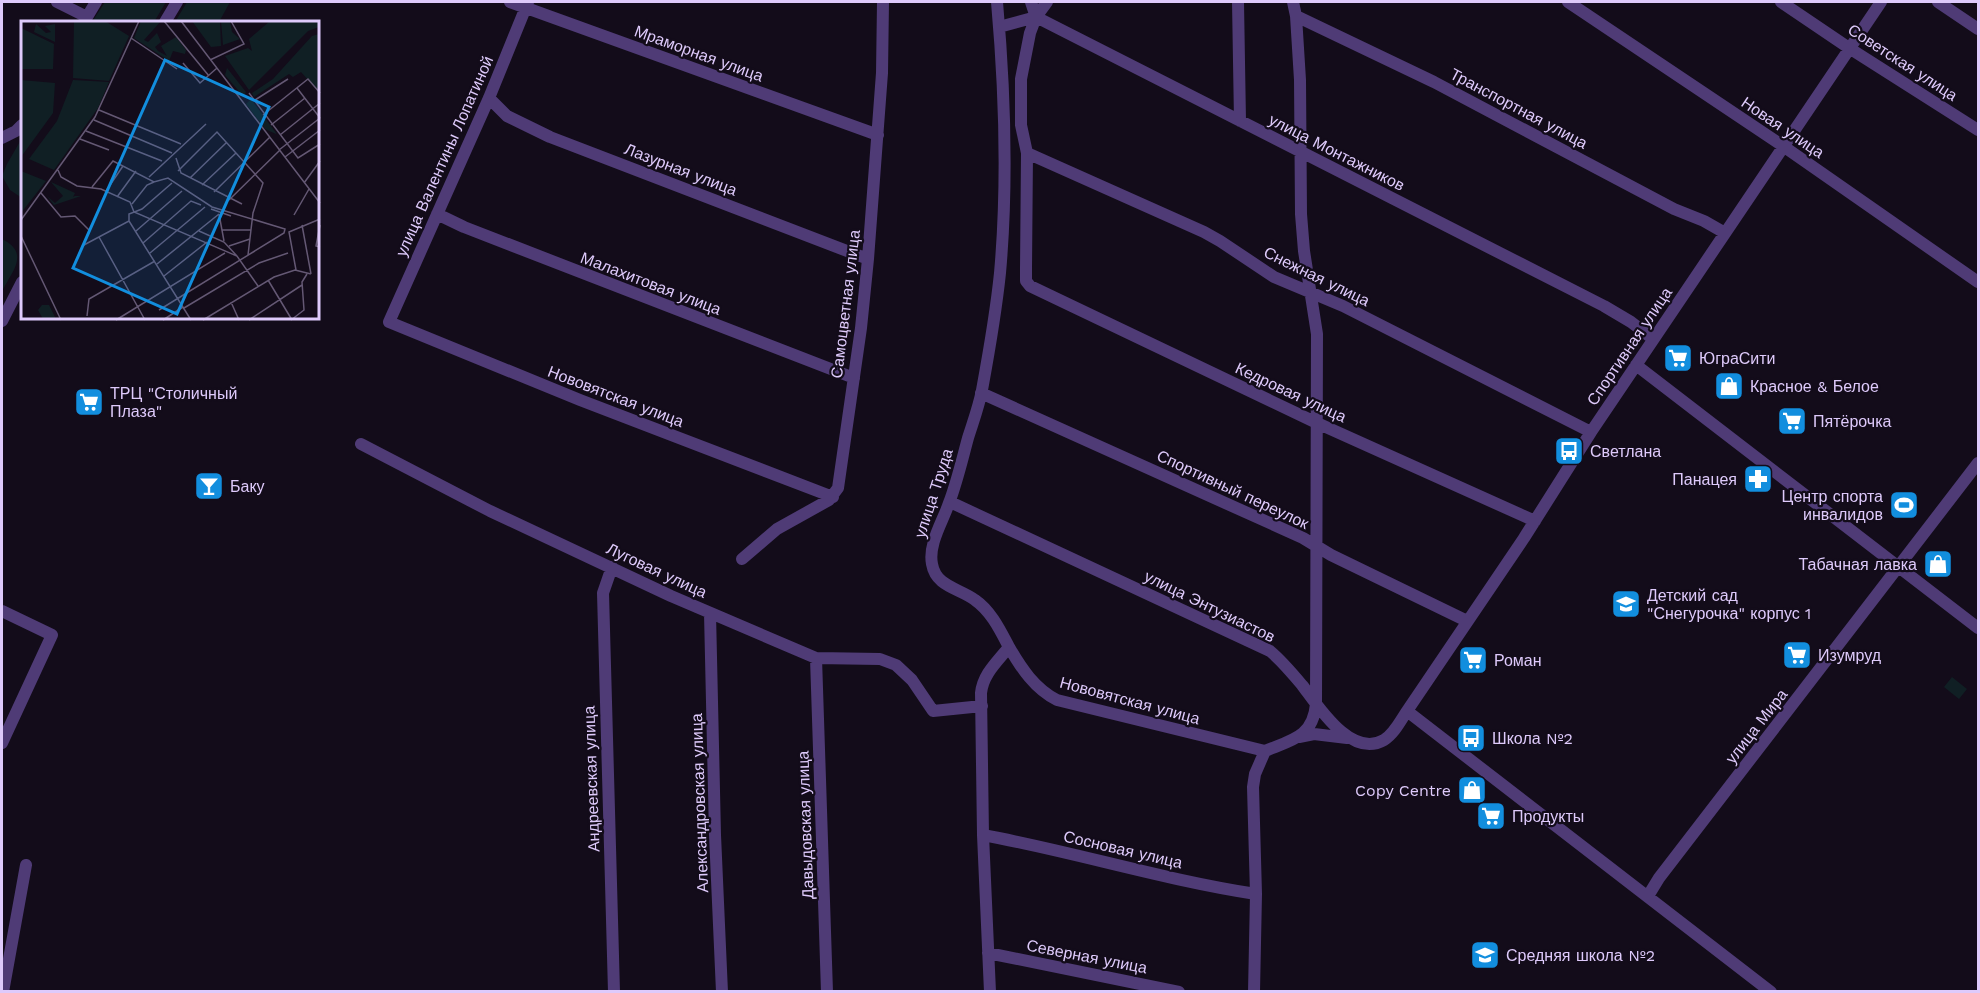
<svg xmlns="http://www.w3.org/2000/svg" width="1980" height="993" viewBox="0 0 1980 993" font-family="'Work Sans',sans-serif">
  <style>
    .green { fill: #101f24 }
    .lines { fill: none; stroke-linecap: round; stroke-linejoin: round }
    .minor { stroke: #4f3b76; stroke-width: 12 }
    .labels { text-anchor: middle; stroke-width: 4.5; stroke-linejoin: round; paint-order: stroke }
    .street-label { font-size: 16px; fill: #decafb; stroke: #130c1a }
    .poi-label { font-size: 16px; fill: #decafb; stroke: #130c1a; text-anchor: start }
    .inset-road { fill: none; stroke: #645874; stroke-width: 1.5 }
    .view { fill: #128ede; fill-opacity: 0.15; stroke: #128ede; stroke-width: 3 }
    .inset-edge { fill: none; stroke: #decafb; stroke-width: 3 }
  </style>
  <rect width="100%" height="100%" fill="#130c1a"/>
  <!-- green -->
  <path class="green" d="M105 2H166L154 22H92Z
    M187 2H230L219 22H175Z
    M22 138V198L10 190 2 176 7 164Z
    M2 239C30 253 13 270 2 291Z
    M1952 677 1967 689 1959 699 1944 687Z"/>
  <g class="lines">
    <!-- minor -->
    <path class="minor" d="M57 2 87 17
      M510 2 878 135
      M528 2 489 98 389 322 580 400 833 497
      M1031 2 1036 17 1030 33 1021 79V125L1027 153 1026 269V281L1030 286 1317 423 1535 521
      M1238 2 1240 121
      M1568 2 1783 146 1978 282
      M1781 2 1849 48 1978 130
      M1938 2 1978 29
      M1296 16 1434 82 1674 209 1704 221 1725 233
      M1036 17 1047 2
      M84 22 96 2
      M165 22 177 2
      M999 27 1036 17 1604 306 1631 322 1653 339
      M489 98 507 116 550 137 868 259
      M2 138 16 131 22 125
      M1027 153 1204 232 1220 241 1274 277 1343 306 1591 432
      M437 214 464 227 854 378
      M2 321 22 282
      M1636 365 1978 628
      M981 393 1303 538 1331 555 1467 621
      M361 444 490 511 671 596 816 658 880 659 896 665 912 680 933 711 982 706
      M950 502 1270 651C1282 661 1292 673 1302 685 1318 706 1351 759 1384 740 1394 734 1401 720 1407 711L1771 992
      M742 559 777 529 829 500 838 488 861 328 868 259 882 73 883 2
      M612 567 603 593 614 992
      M2 611 52 635 2 743
      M710 613 715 835 722 992
      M1009 647C1021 668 1035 689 1057 700L1265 751
      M816 658 827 992
      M1407 711 1524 538 1591 432 1881 2
      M1299 737 1314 734 1347 738
      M983 835C1075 852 1164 880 1256 894
      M1648 896 1659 878 1978 463
      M988 953 1179 992
      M3 992 26 865
      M990 992 983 835 981 693C983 674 997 662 1009 647 1000 630 991 611 975 600 959 588 936 587 932 564 928 544 943 521 949 503 957 482 962 460 968 438 973 422 979 406 982 390 989 352 996 312 1000 273 1008 183 1005 92 997 2
      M1254 992 1256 894 1253 787 1255 774 1265 751C1292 740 1313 737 1316 704L1317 334 1304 251 1301 214 1300 80 1296 16 1293 2"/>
  </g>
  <!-- icons -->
  <defs>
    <g id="supermarket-square" transform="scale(1.5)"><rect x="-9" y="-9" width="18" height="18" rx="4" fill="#128ede" stroke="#130c1a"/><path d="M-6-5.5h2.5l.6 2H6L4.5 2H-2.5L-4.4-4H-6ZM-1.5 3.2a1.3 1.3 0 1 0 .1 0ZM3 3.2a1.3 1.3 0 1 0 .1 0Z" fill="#fff"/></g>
    <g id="shop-square" transform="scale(1.5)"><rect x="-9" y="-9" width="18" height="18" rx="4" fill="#128ede" stroke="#130c1a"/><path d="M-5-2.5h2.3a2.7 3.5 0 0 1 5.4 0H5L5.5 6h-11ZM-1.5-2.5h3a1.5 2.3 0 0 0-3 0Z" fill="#fff"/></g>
    <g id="bus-square" transform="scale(1.5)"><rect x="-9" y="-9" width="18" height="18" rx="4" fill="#128ede" stroke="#130c1a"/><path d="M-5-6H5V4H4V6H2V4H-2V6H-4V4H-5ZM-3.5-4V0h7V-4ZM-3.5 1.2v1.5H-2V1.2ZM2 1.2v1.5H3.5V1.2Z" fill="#fff"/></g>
    <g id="pharmacy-square" transform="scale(1.5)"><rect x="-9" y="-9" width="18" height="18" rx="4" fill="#128ede" stroke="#130c1a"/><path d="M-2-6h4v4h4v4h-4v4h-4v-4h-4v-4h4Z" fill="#fff"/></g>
    <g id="bar-square" transform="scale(1.5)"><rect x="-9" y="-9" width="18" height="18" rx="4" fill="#128ede" stroke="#130c1a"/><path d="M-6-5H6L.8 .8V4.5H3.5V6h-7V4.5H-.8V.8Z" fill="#fff"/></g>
    <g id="stadium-square" transform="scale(1.5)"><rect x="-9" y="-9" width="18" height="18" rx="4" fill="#128ede" stroke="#130c1a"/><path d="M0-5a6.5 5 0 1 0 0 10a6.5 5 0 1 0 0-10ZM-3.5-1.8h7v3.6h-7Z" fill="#fff"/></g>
    <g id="school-square" transform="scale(1.5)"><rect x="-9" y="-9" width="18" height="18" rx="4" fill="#128ede" stroke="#130c1a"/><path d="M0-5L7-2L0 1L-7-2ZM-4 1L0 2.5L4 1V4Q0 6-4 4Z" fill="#fff"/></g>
  </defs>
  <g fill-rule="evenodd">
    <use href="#supermarket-square" x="1678" y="358"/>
    <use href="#shop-square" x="1729" y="386"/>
    <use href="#supermarket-square" x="89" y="402"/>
    <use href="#supermarket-square" x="1792" y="421"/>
    <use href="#bus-square" x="1569" y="451"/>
    <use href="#pharmacy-square" x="1758" y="479"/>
    <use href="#bar-square" x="209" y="486"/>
    <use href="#stadium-square" x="1904" y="505"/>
    <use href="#shop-square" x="1938" y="564"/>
    <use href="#school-square" x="1626" y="604"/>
    <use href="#supermarket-square" x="1797" y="655"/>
    <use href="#supermarket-square" x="1473" y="660"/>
    <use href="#bus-square" x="1471" y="738"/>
    <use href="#shop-square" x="1472" y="790"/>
    <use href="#supermarket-square" x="1491" y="816"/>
    <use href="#school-square" x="1485" y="955"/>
  </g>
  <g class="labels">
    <!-- street labels -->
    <g class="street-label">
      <text transform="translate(699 53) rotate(20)" y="6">Мраморная улица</text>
      <text transform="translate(1903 62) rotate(33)" y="6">Советская улица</text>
      <text transform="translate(1519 108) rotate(28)" y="6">Транспортная улица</text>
      <text transform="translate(1783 127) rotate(34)" y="6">Новая улица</text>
      <text transform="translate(1337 152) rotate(27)" y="6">улица Монтажников</text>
      <text transform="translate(444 156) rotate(-66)" y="6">улица Валентины Лопатиной</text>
      <text transform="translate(681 169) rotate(21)" y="6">Лазурная улица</text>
      <text transform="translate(1317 276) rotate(26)" y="6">Снежная улица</text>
      <text transform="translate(651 283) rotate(21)" y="6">Малахитовая улица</text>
      <text transform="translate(845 304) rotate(-83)" y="6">Самоцветная улица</text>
      <text transform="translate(1629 346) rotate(-56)" y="6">Спортивная улица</text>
      <text transform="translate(1291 392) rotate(25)" y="6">Кедровая улица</text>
      <text transform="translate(616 396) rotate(21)" y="6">Нововятская улица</text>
      <text transform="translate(1233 489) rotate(25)" y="6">Спортивный переулок</text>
      <text transform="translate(933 493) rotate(-72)" y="6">улица Труда</text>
      <text transform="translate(657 570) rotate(25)" y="6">Луговая улица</text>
      <text transform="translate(1210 606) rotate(26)" y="6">улица Энтузиастов</text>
      <text transform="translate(1130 700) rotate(15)" y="6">Нововятская улица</text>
      <text transform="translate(1756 726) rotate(-52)" y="6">улица Мира</text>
      <text transform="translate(591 779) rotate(-92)" y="6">Андреевская улица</text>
      <text transform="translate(699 803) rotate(-92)" y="6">Александровская улица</text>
      <text transform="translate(805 825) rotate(-92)" y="6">Давыдовская улица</text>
      <text transform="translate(1123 849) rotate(13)" y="6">Сосновая улица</text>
      <text transform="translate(1087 956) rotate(11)" y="6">Северная улица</text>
    </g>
    <!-- poi labels -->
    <g class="poi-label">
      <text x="1699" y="364">ЮграСити</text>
      <text x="1750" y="392">Красное &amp; Белое</text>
      <text x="110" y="399">ТРЦ "Столичный<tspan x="110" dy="18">Плаза"</tspan></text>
      <text x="1813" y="427">Пятёрочка</text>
      <text x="1590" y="457">Светлана</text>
      <text x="1737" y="485" text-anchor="end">Панацея</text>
      <text x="230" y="492">Баку</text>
      <text x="1883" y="502" text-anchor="end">Центр спорта<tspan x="1883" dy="18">инвалидов</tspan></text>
      <text x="1917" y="570" text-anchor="end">Табачная лавка</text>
      <text x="1647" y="601">Детский сад<tspan x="1647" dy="18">"Снегурочка" корпус 1</tspan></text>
      <text x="1818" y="661">Изумруд</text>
      <text x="1494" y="666">Роман</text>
      <text x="1492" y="744">Школа №2</text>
      <text x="1451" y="796" text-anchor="end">Copy Centre</text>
      <text x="1512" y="822">Продукты</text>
      <text x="1506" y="961">Средняя школа №2</text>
    </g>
  </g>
  <!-- overview -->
  <g transform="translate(21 21)">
    <rect width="298" height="298" fill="#130c1a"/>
    <path d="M53 0H84L108 15 88 60 52 57ZM120 0H140L123 19 127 21 136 12 140 21 134 26 137 30 146 35 140 25 155 16 165 29 164 33 152 30 148 40 113 17ZM171 0H199L200 25 190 26ZM200 0 209 1 211 11 219 18 202 24ZM249 0H298V6L287 10 228 69 204 35 227 27 231 30 228 18ZM15 3 25 12 30 11 24 5 34 3V21L13 11ZM0 7 33 23 32 48H0ZM298 13V71L280 51 272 56 268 53 233 76 231 72 252 58 291 15ZM206 47 225 71 222 75 204 54ZM0 59 34 62 32 92 0 136ZM52 59 88 61 77 87 33 149 8 138 36 100ZM230 78 255 112V113L244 108 225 83ZM0 150 25 160 0 192ZM30 161 54 172 52 176 54 175H60L33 184 26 175 34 182 42 175ZM21 284H28L35 298H22L17 289Z" fill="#101f24"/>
    <path class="inset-road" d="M143 0 188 55M160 0 299 182M110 17 156 48M189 39 223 23 210 0M162 42 179 62 196 47M276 67 299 97M228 72 277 137 299 123M234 79 267 58M78 89 160 123M242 94 287 58 299 72M73 99 151 132M250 104 284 77M65 110 141 140M259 114 299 82M59 118 88 129M258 129 299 97M264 136 299 109M155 137 160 152 221 183M37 149 40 156 56 165 80 168 109 181 113 191 216 235 237 265M157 150 196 111 242 162 232 192 227 234M128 156 185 103M169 157 205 122M283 162 299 140M181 164 215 132M71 166 92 140 133 161 147 157 191 186 264 208 263 212 138 289M85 170 102 145M193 171 249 116M20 172 40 196 54 195 68 209M96 176 115 150M208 179 259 129M111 183 126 164 133 161M190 188 210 195M198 193 203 220M273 194 288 168M0 199 74 96 118 0M108 200 170 299M281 204 290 253M299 204 295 225 299 226M201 209H230M115 210 161 170M178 210 203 221 216 235M0 215 40 299M78 216 124 299M122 222 170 180 180 184M61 225 108 200V193L121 188 151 162M208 225 229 218M129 232 184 186M136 243 198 193M275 249 268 211 299 198M143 255 186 221M247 259 271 299M210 281 218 299M163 287 238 242 267 232M66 295 68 278 134 240M95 299 204 232M142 299 162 286M182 299 253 256 274 249 290 253M228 299 281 264M270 299 283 289 281 261 286 253"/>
    <path class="view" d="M144 39 248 86 156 293 52 247Z"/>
    <rect width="298" height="298" class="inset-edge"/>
  </g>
  <!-- border -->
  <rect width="1980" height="993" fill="none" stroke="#decafb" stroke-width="6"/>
</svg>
